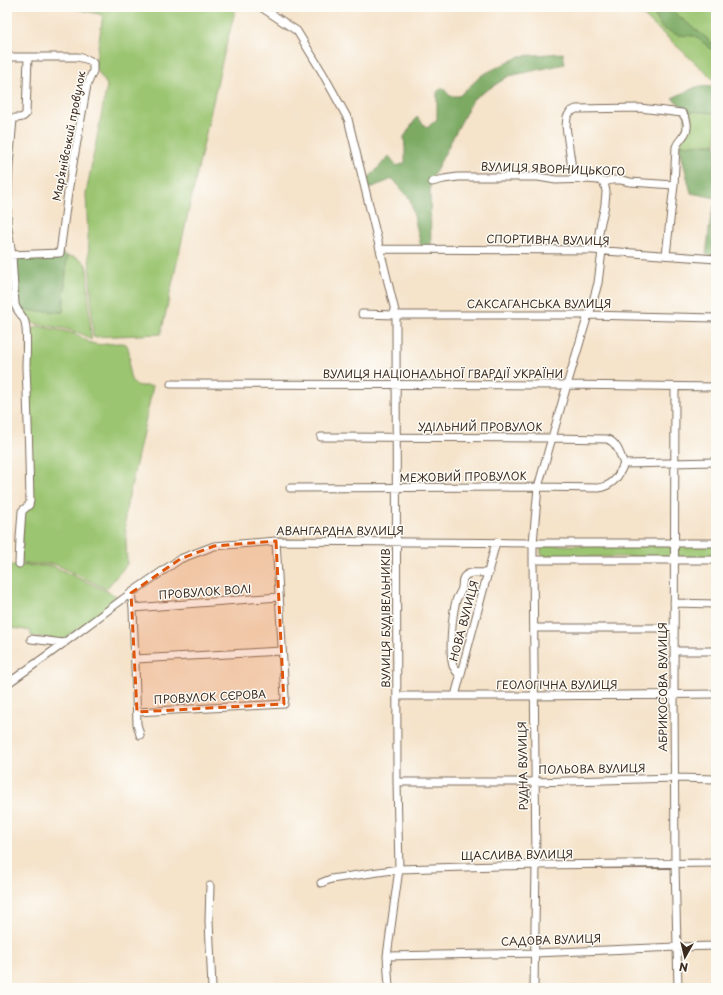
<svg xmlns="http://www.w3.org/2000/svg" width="723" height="995" viewBox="0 0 723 995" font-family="'Playpen Sans',sans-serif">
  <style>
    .green { fill: #9bc571; stroke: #6b7848 }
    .forest { fill: #7caa63; stroke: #5c6a40 }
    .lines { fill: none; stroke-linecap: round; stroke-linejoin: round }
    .minor-casing { stroke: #7c6b5a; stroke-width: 9 }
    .minor { stroke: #fff; stroke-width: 7 }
    .marked { fill: #df570d; fill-opacity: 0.2; stroke: #df570d; stroke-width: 3; stroke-dasharray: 8 5; stroke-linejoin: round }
    .labels { text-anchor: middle; stroke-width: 3; stroke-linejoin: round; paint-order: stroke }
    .street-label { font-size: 11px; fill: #3b2a1e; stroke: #fdfcf7 }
  </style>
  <rect width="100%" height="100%" fill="#fdfcf7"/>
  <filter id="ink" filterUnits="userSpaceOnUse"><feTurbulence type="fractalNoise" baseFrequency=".025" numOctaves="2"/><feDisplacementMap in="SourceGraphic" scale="8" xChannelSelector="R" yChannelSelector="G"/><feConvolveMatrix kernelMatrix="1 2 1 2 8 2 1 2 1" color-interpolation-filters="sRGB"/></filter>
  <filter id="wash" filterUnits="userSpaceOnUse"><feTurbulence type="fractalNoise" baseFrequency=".012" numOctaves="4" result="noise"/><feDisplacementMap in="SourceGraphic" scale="16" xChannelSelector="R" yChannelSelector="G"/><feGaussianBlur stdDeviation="0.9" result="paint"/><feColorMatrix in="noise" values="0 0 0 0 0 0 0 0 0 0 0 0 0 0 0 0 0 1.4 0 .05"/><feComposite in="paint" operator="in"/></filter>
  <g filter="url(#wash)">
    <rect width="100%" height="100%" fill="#f5e3ca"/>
    <!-- green -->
    <path class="green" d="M69 7H236L221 66 161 334 93 337 86 194 107 85 95 67 103 15Z
      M634 7H716V82Z
      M687 111 716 113V144L679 145 685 135V114Z
      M67 256C75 257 83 258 87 267L91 340 82 334 66 329 32 323 28 320 18 310 63 312Z
      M38 326C51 329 64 330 75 334 82 336 87 343 95 344 105 346 116 341 126 344 135 355 121 382 140 386 144 386 148 386 153 386L125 514 127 564 106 589 59 566 54 564H23L21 562 23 514 30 506 28 336 33 329Z
      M545 545 671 546 672 548V555L671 557H544L541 554V549Z
      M678 545H716V558L678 557 676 547Z
      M7 565 53 566 117 596 119 599 63 640 31 636V631L7 627Z"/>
    <!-- forest -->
    <path class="forest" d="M650 7H668C683 21 700 32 716 46V53L695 36 678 35 662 28Z
      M563 53 565 64 509 76 473 99 430 182 431 246H421L410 199 393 179 367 189 365 182 389 156 397 166 405 163V148L404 137 417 117 427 128 437 119V92L442 87 450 96H459L482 75 520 56Z
      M716 86V113L687 111 672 98 696 87Z
      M716 144V198L691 193 679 145Z
      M716 201V256L706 255 711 215Z
      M62 253 67 256 63 312 18 310 15 257Z"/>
  </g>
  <g filter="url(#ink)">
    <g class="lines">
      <!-- minor casing -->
      <g class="minor-casing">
        <path id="minor" d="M261 7 297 31 322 72 348 119 396 315 397 782 399 869 387 956 389 988
          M7 57H78L89 60 93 63V71L87 85 68 192 60 253 9 255
          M576 179 572 169 566 126 567 117 570 112 576 109 640 108 682 113C688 119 689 129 684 135 681 140 678 141 676 147L674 185 666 255
          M432 182 444 179 458 177H538L556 180 587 179 598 180 604 182 612 180H621L630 182 674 185
          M380 249 592 250 716 259
          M362 314 396 315H588L716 318
          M171 384 567 385 716 387
          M675 387 674 695 675 864 678 988
          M321 437 551 438 607 439C618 443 620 455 624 464
          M624 464 716 462
          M290 488 538 487 599 488C614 485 618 477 624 464
          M533 560H716
          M19 564 20 538 22 511 29 505 30 501C29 457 28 413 26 368 26 355 28 334 25 322 23 315 16 311 15 304L12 256 7 221 9 165 13 119 15 118C20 118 23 118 26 114L28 57
          M131 593 133 608 137 724 140 735
          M674 603 716 604
          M133 608 279 597
          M534 628H674
          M31 639 64 643
          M674 651H716
          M135 659 282 651
          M460 676C457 672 455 670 453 666 449 652 452 615 456 601 457 596 462 592 462 587 463 583 461 579 465 576 470 571 482 573 489 573
          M7 684 49 654 131 593 180 559 214 546 276 541 533 543H716
          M397 696H534L716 694
          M455 696 496 542
          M137 712 284 704 285 697 276 541
          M397 782H534L675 778 716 779
          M321 883 331 879 399 869 536 865 716 863
          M210 886 209 921 212 988
          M387 956 535 953 677 947 716 946
          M534 988 536 865 533 560V543L538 487 567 385 588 315 590 312 598 283 602 251C594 237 603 219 605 204 605 200 606 196 606 192 606 188 604 186 604 182"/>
      </g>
      <!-- minor -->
      <use href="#minor" class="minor"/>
    </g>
  </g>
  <!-- marked area -->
  <path class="marked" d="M276 541 284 704 137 712 131 593 180 559 214 546Z"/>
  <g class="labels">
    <!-- street labels -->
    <g class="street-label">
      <text transform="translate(69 136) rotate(-79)" y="4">Марʼянівський провулок</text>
      <text transform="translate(553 169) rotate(2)" y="4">ВУЛИЦЯ ЯВОРНИЦЬКОГО</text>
      <text transform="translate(548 240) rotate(1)" y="4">СПОРТИВНА ВУЛИЦЯ</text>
      <text x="539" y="308">САКСАГАНСЬКА ВУЛИЦЯ</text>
      <text x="443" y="378">ВУЛИЦЯ НАЦІОНАЛЬНОЇ ГВАРДІЇ УКРАЇНИ</text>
      <text x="480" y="431">УДІЛЬНИЙ ПРОВУЛОК</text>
      <text transform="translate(463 477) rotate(-1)" y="4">МЕЖОВИЙ ПРОВУЛОК</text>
      <text x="340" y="535">АВАНГАРДНА ВУЛИЦЯ</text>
      <text transform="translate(205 592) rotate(-4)" y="4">ПРОВУЛОК ВОЛІ</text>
      <text transform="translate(386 618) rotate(-90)" y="4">ВУЛИЦЯ БУДІВЕЛЬНИКІВ</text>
      <text transform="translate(464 621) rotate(-75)" y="4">НОВА ВУЛИЦЯ</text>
      <text x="557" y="689">ГЕОЛОГІЧНА ВУЛИЦЯ</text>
      <text transform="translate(663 687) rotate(-90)" y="4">АБРИКОСОВА ВУЛИЦЯ</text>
      <text transform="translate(210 697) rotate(-3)" y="4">ПРОВУЛОК СЄРОВА</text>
      <text transform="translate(523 766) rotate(-91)" y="4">РУДНА ВУЛИЦЯ</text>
      <text transform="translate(592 769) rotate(-1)" y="4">ПОЛЬОВА ВУЛИЦЯ</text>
      <text transform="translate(517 855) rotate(-1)" y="4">ЩАСЛИВА ВУЛИЦЯ</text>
      <text transform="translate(551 940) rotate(-2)" y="4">САДОВА ВУЛИЦЯ</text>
    </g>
  </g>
  <!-- margin -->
  <rect width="723" height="995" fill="none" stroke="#fdfcf7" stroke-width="24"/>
  <!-- north arrow -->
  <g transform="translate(685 957) rotate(188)" stroke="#fdfcf7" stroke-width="3" paint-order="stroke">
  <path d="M0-3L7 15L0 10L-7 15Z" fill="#3b2a1e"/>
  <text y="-6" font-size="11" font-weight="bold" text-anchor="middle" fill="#3b2a1e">N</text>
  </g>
</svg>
